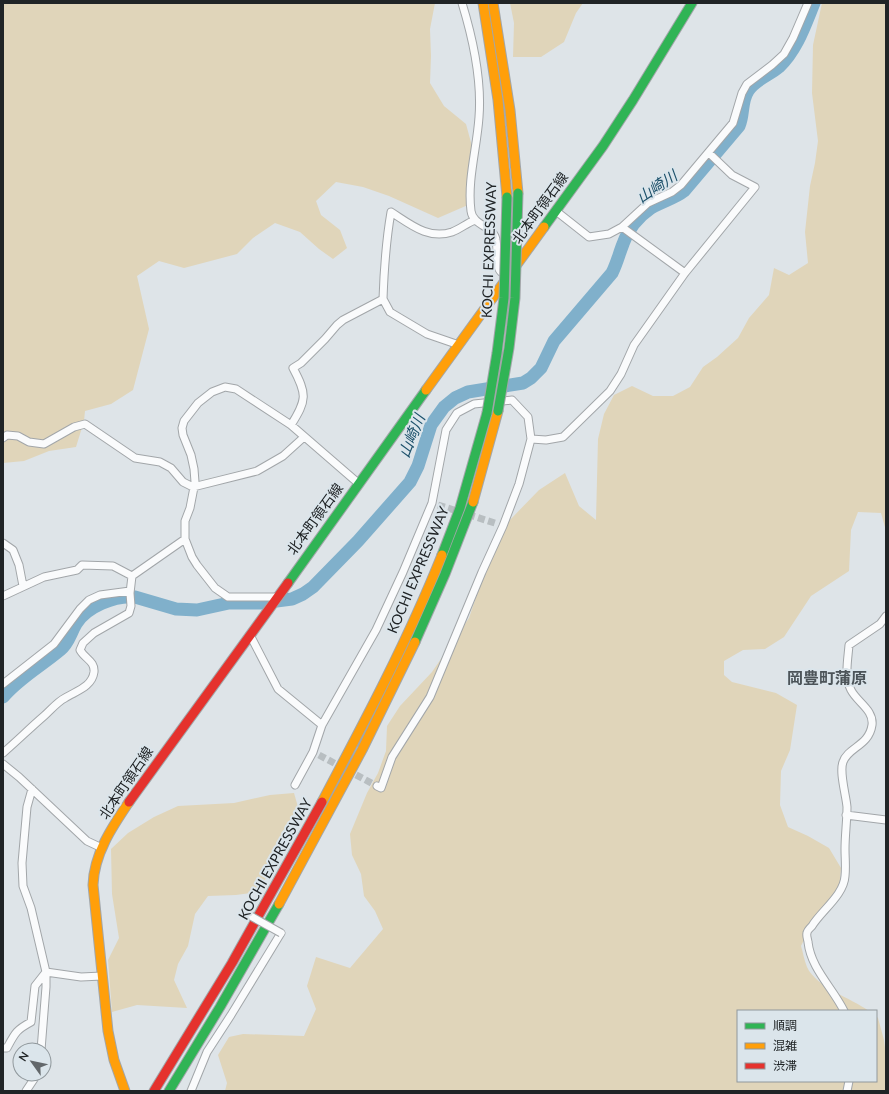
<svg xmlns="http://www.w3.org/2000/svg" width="889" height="1094" viewBox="0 0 889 1094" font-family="Lato,'Noto Sans JP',sans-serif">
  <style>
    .green { fill: #e0d5ba }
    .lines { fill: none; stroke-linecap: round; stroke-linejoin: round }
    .river { stroke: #80b0cb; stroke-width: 13 }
    .street-tunnel { stroke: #b8bec1; stroke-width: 7; stroke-dasharray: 7 3.5; stroke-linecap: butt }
    .street-casing { stroke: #a2a6a9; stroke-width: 9 }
    .fast-casing { stroke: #a2a6a9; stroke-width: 11 }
    .slow-casing { stroke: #a2a6a9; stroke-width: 11 }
    .jam-casing { stroke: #a2a6a9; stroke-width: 11 }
    .street { stroke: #fafbfc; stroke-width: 7 }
    .fast { stroke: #30b455; stroke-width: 9 }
    .slow { stroke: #ff9f0a; stroke-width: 9 }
    .jam { stroke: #e5322d; stroke-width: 9 }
    .street-bridge-casing { stroke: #a2a6a9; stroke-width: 9; stroke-linecap: butt }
    .fast-bridge-casing { stroke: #a2a6a9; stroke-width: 11; stroke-linecap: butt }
    .street-bridge { stroke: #fafbfc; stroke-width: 7 }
    .fast-bridge { stroke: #30b455; stroke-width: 9 }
    .labels { text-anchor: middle; stroke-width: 4; stroke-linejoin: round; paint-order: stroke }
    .street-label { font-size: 14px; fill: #202426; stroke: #dbe5eb }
    .water-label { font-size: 15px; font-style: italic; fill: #1c506a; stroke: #dbe5eb }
    .quarter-label { font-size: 16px; font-weight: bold; fill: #4c5459; stroke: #dbe5eb }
  </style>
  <rect width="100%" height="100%" fill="#dee4e8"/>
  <!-- green -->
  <path class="green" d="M3 3H435L430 29 431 56 430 83 444 106 466 124 473 150 467 177 468 205 438 218 389 196 363 187 336 182 316 201 321 215 340 230 347 248 333 259 319 249 300 232 275 223 253 238 237 254 184 268 159 261 137 276 149 329 133 390 111 404 85 411 84 421 76 447 49 451 24 461 3 463Z
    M510 3H583L576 13 564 42 541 57H513L514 23Z
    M822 3H886V531L881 513 858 512 851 530 849 571 811 596 784 637 765 649 743 650 724 661V675L732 682 776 693 797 705 790 750 781 771 780 805 788 827 808 836 829 848 841 868 839 891 811 926 801 946C803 952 804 960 807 967 816 987 851 998 869 1011H738V1081H876V1016L878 1018 884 1040 886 1056V1091H225L227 1083 218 1055 229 1037 243 1034 304 1036 316 1009 307 986 316 957 350 968 383 929 375 911 364 896 361 874 352 855 350 834 367 793 378 773 386 751 387 726 400 706 432 672 469 618 479 588 505 525 539 490 565 473 579 506 596 520 598 439 604 414 614 395 632 386 653 396H673L690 387 703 367 717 357 738 338 749 318 769 295 774 268 789 275 808 263 805 232 810 186 815 163 818 141 812 93 813 45Z
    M294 793 298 807 283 831 270 871 258 892 236 895 208 896 195 914 188 946 178 964 174 980 187 1008 137 1005 112 1012 108 960 119 938 112 894 111 849 128 833 154 817 178 806 234 803 270 795Z"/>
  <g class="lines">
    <!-- river -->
    <path class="river" d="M3 697C19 678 41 666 60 650 69 643 70 634 76 624 86 607 115 595 135 597L176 609 197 610 229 603H261L292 599 303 594 313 587 358 541 410 482 418 466 431 425 444 407 455 398 468 392 523 383 531 378 541 368 554 341 612 273C617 263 619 254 623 244 628 229 638 217 651 208 662 201 674 199 684 191L739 126C744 115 741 101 748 91 754 80 770 75 779 67 797 50 805 25 814 3"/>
    <!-- street-tunnel -->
    <path class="street-tunnel" d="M438 505 498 524
      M319 755 377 786"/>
    <!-- street casing -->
    <g class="street-casing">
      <path id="street" d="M462 3C473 39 482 79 479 117 477 148 467 180 471 211 473 226 494 226 496 240 498 248 495 267 501 272
        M556 211 589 237 609 234 622 227 648 203 672 192 681 185 733 123 742 93 747 84 772 65 784 54 793 38 808 3
        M622 227 685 273
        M459 345 427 334 390 312 383 299C384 270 386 241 391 212 410 224 428 240 452 232 460 229 467 223 475 220
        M291 425C307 400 307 394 293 368L301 363 325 339 337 325 343 320 383 299
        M3 438 7 435 18 436 29 442 44 444 74 427 85 424 135 458 160 462 171 468 183 482 193 487 257 471 283 456 304 437
        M531 439 546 440 563 437 610 391 621 374 634 345 685 273 755 187 732 175 709 153
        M3 543 13 550 19 565 23 586
        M132 576 185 539
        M3 596 44 577 77 570 82 565 113 566 132 576 130 593 131 606 129 613 94 633 83 643 80 650C85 659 95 661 94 672 92 687 76 691 65 698 57 702 51 710 44 716 30 728 17 741 3 753
        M276 597H228L215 588 197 565 192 557 185 539V521L190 508 195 482 194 469 191 455 183 435 182 428 184 421 198 403 212 392 225 387 236 389 291 425 358 483
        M250 635 278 689 322 725
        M3 684 54 644 80 609 89 600 100 595 130 591
        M3 764 19 777 87 841 102 848
        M295 785 313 752 322 725 376 630 403 572 432 503 446 430 457 413 474 404 512 400 528 417 531 439 519 484 503 526 482 572 430 697 392 757 381 788 377 786
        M32 789 27 807 22 863 23 886 31 908 46 972V987L41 1050
        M846 815 886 820
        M46 972 81 977 102 976
        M844 1011C833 988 811 969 808 942 808 940 806 936 807 933 807 931 810 928 812 926 821 911 844 895 845 876 846 867 845 858 845 849 845 835 847 821 847 807 846 795 839 772 843 762 848 747 869 746 872 725 874 710 857 702 851 690 844 677 848 659 849 645L880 624 886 616
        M3 1048H7C15 1033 16 1030 31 1022L35 986 46 972
        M26 1091 34 1079 35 1074
        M191 1091 207 1052 231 1015 281 933
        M847 1091 849 1081"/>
    </g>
    <!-- fast casing -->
    <g class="fast-casing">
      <path id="fast" d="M544 227 603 146 633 100 692 3
        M442 555 460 508 487 413
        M288 583 426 390
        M415 642 445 574 473 502
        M169 1091 220 1007 279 904"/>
    </g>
    <!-- slow casing -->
    <g class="slow-casing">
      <path id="slow" d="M483 3 498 100 507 197
        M493 3 510 110 518 193
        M426 390 544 227
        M473 502 498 411
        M322 802C365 721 408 640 442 555
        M279 904 362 750 415 642
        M125 1091 114 1060 108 1031 93 885C94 854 112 827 129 802"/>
    </g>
    <!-- jam casing -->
    <g class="jam-casing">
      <path id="jam" d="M129 802 288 583
        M154 1091 232 963 322 802"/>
    </g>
    <!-- street -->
    <use href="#street" class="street"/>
    <!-- fast -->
    <use href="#fast" class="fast"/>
    <!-- slow -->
    <use href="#slow" class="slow"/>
    <!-- jam -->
    <use href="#jam" class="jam"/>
    <!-- street-bridge casing -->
    <g class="street-bridge-casing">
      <path id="street-bridge" d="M247 914 281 933"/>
    </g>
    <!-- fast-bridge casing -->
    <g class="fast-bridge-casing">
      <path id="fast-bridge" d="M498 411 509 348 515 298 518 193
        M487 413 497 353 504 298 507 197"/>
    </g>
    <!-- street-bridge -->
    <use href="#street-bridge" class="street-bridge"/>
    <!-- fast-bridge -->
    <use href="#fast-bridge" class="fast-bridge"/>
  </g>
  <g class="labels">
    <!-- street labels -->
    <g class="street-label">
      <text transform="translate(540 208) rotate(-54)" y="5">北本町領石線</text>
      <text transform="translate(489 250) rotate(-88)" y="5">KOCHI EXPRESSWAY</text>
      <text transform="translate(315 519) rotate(-54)" y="5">北本町領石線</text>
      <text transform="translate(418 570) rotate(-67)" y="5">KOCHI EXPRESSWAY</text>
      <text transform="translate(126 783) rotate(-56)" y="5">北本町領石線</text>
      <text transform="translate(275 859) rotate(-61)" y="5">KOCHI EXPRESSWAY</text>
    </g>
    <!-- water labels -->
    <g class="water-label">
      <text transform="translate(657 187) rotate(-34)" y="5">山崎川</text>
      <text transform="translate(412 436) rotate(-68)" y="5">山崎川</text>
    </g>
    <!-- quarter labels -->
    <g class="quarter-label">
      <text x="827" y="684">岡豊町蒲原</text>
    </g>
  </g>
  <!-- border -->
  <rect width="889" height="1094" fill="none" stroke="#202426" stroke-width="8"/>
  <!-- legend -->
  <rect x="737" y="1010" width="140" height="72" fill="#dbe5eb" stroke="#90989c"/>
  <rect x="745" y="1023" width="20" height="6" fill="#30b455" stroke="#90989c"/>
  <text x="773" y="1030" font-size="12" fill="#202426">順調</text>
  <rect x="745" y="1043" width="20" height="6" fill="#ff9f0a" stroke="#90989c"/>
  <text x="773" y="1050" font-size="12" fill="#202426">混雑</text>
  <rect x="745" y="1063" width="20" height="6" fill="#e5322d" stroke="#90989c"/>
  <text x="773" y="1070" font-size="12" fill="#202426">渋滞</text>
  <!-- north arrow -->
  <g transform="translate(32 1062) rotate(303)"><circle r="19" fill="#dbe5eb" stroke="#90989c"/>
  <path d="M0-3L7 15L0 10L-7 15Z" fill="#62676a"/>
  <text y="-6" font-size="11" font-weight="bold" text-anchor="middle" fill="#202426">N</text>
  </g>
</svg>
